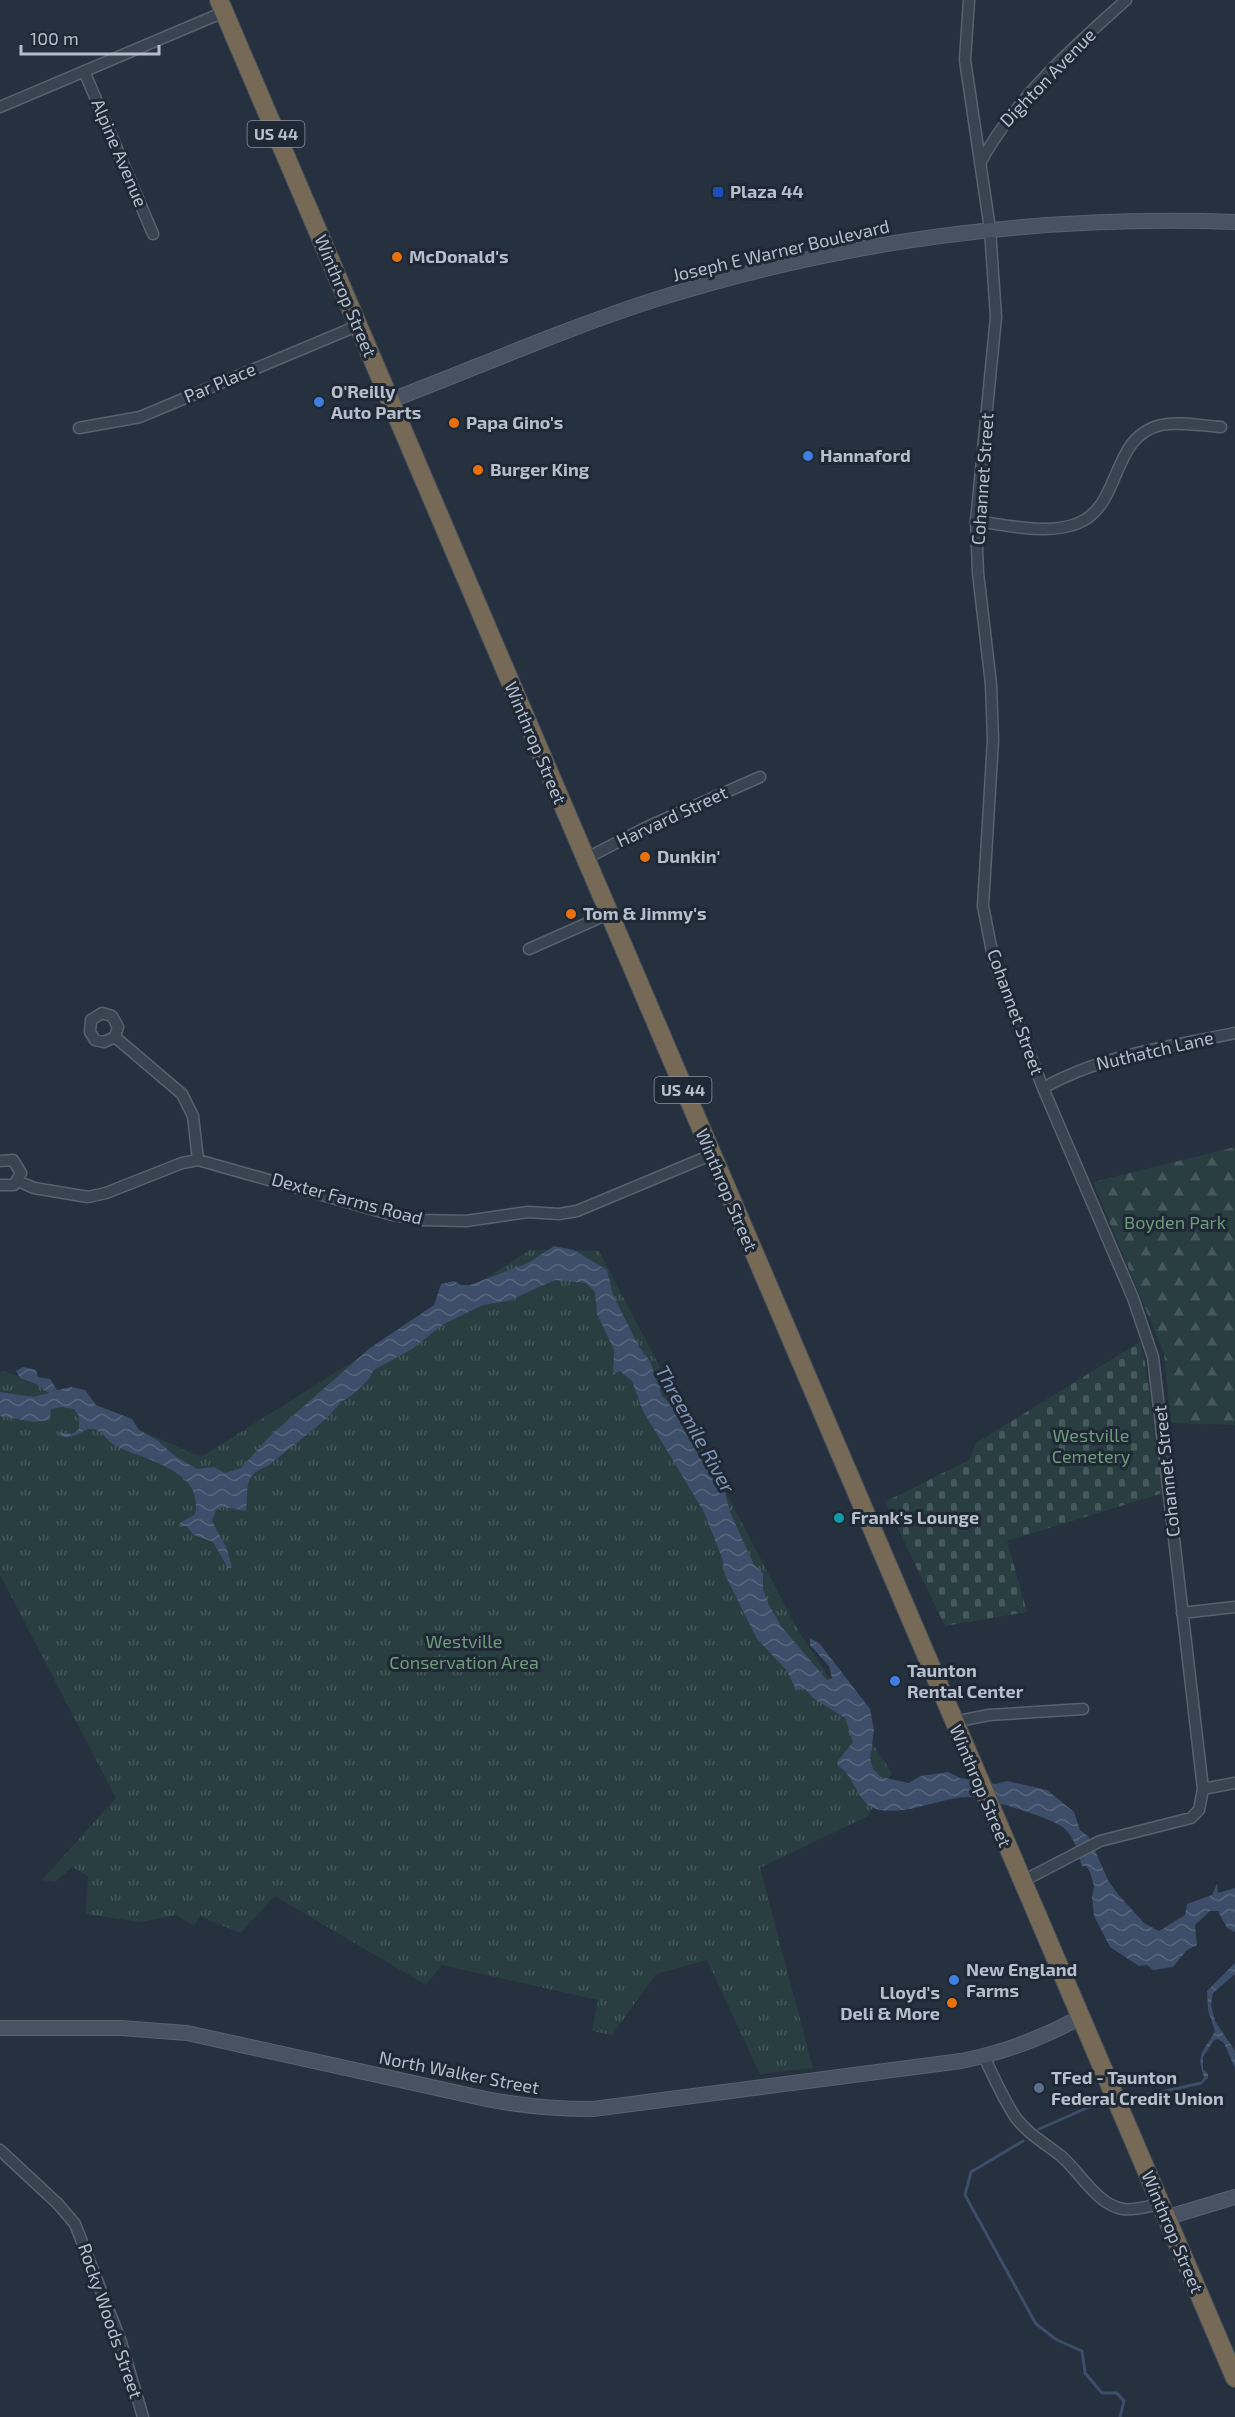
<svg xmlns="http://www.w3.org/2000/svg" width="1235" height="2417" viewBox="0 0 1235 2417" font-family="'Exo 2',sans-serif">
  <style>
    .forest { fill: url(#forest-firs) }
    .cemetery { fill: url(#cemetery-stones) }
    .park { fill: url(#park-tufts) }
    .water { fill: url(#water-waves) }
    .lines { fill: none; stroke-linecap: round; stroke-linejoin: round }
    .stream { stroke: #3c4e69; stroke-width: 3 }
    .street-casing { stroke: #58616e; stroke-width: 13 }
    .secondary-casing { stroke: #58616e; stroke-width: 16 }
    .highway-casing { stroke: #454e5b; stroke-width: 20 }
    .street { stroke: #3a4350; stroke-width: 10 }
    .secondary { stroke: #485263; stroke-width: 14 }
    .highway { stroke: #766a57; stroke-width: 18 }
    .transit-dot { fill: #1a4fb4; stroke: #1f2835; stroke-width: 2 }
    .food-dot { fill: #e8710a; stroke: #1f2835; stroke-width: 2 }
    .shop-dot { fill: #3f7fe0; stroke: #1f2835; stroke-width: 2 }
    .culture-dot { fill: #0f9aa8; stroke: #1f2835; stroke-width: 2 }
    .service-dot { fill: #5c6f8a; stroke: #1f2835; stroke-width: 2 }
    .labels { text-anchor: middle; stroke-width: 6; stroke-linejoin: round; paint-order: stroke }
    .shield { fill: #1f2835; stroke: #89919e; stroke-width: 1.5 }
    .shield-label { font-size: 16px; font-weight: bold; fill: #b7becb }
    .street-label { font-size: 18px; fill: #b7becb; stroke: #1f2835 }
    .poi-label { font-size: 18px; font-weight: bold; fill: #b7becb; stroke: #1f2835; text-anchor: start }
    .park-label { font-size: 18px; fill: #6e9b79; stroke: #1f2835 }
    .water-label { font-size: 20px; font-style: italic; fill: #7e94b2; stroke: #1f2835 }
  </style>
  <defs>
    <pattern id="forest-firs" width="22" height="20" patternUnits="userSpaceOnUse" patternTransform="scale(1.5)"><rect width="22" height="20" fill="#283e41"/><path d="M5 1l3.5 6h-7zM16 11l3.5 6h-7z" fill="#45585b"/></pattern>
    <pattern id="cemetery-stones" width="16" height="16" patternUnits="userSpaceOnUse" patternTransform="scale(1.5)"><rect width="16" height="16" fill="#283e41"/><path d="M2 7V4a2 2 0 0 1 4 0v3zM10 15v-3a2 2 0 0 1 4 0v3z" fill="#45585b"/></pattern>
    <pattern id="park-tufts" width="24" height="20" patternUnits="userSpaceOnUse" patternTransform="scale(1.5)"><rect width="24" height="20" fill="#283e41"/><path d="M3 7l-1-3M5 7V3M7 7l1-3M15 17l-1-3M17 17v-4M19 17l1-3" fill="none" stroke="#45585b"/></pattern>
    <pattern id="water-waves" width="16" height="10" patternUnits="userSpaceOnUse" patternTransform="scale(1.5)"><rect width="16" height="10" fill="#3c4e69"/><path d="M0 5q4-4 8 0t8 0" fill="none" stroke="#56667d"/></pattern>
  </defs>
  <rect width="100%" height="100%" fill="#263140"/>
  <!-- forest -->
  <path class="forest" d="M1235 1147V1425L1171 1423 1164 1353 1093 1182Z"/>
  <!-- cemetery -->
  <path class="cemetery" d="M1140 1342 1145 1362 1163 1493 1007 1541 1027 1612 945 1626 885 1502 969 1460 976 1443Z"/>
  <!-- park -->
  <path class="park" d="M530 1250 599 1251 799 1632 892 1773 868 1816 760 1868 813 2068 760 2074 707 1960 656 1974 612 2035 592 2031 598 2000 442 1965 426 1985 275 1896 240 1933 200 1916 194 1926 177 1915 140 1922 86 1914 88 1876 72 1867 55 1882 42 1880 116 1798 0 1575V1372L5 1371 201 1457Z"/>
  <!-- water -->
  <path class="water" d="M554 1246 574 1250 607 1270 613 1295 639 1347 650 1361 662 1396 671 1404 700 1458 725 1492 730 1512 754 1565 763 1573V1589L769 1605 781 1626 827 1680 832 1678 829 1666 810 1645V1638L820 1644 870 1709 874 1730 870 1758 873 1769 881 1777 909 1783 920 1776 948 1772 960 1778 996 1784 1007 1781 1047 1790 1074 1812 1080 1830 1089 1837 1108 1880 1117 1893 1144 1923 1159 1931 1185 1915 1187 1904 1212 1895 1217 1884 1218 1893 1235 1888V1932L1227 1928 1218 1911H1210L1195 1925 1197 1945 1187 1950 1173 1967 1153 1970 1147 1965 1139 1966 1110 1947 1094 1916 1092 1897 1094 1886 1090 1872 1086 1866H1082C1077 1852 1076 1840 1065 1829 1056 1819 986 1798 971 1797 940 1796 908 1817 876 1809 856 1803 855 1775 838 1766L837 1762 853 1742 845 1718 813 1698 805 1689H796L786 1670 757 1639 725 1575 722 1558 704 1512 643 1411 632 1381 620 1371 613 1375 614 1350 597 1314 595 1292 586 1283 555 1280 508 1301 483 1305 444 1324 412 1349 374 1370 368 1380 351 1396 341 1402 326 1419 268 1466C242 1475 249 1488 246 1511L223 1507 216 1510 212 1521 227 1549 232 1568H228L213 1542 194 1535 186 1526 179 1527 180 1523 195 1514C205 1470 144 1460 116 1446 108 1442 102 1431 94 1429 81 1427 72 1446 55 1432L72 1434 79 1429V1416L74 1409 63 1407 51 1409 50 1420 34 1422 0 1416V1392L33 1397 49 1393 36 1384 20 1378 16 1371 23 1367 36 1370 38 1377 50 1379 57 1390 71 1387 85 1390 96 1405 132 1419 139 1430 157 1440 175 1456 197 1469 214 1467 225 1473 241 1468 272 1434 370 1348 434 1305 441 1284 454 1281 461 1285H470L528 1263Z
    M1235 1963V1974L1213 1993 1211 2005 1215 2021 1235 2051V2068L1224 2043 1218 2039 1214 2040 1203 2057V2069L1208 2074V2078L1199 2086 1204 2077C1195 2051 1205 2051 1215 2031L1208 2010 1207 1991Z"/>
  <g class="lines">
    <!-- stream -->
    <path class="stream" d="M1139 2097 1201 2083
      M1039 2129 1096 2104
      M1023 2141 971 2172 965 2195 1036 2324 1057 2340 1082 2351 1085 2373 1102 2393H1117L1124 2401 1120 2417"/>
    <!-- street casing -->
    <g class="street-casing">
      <path id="street" d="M969 0 965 60 990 229 996 317 976 521 978 573 991 684 993 740 983 906 994 962 1043 1088 1133 1298 1153 1357 1203 1789 1199 1810 1191 1818 1100 1841 1021 1882
        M84 71 153 234
        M0 107 224 12
        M980 163C1015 99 1072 48 1126 0
        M79 428 140 417 357 326
        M976 521C1007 525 1046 535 1076 524 1123 507 1109 437 1161 425 1180 421 1202 426 1221 427
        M585 859 647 827 760 777
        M529 949 608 914
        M115 1037 118 1027 112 1016 102 1013 91 1020 90 1032 95 1040 104 1042 115 1037 182 1094 193 1116 198 1160
        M1043 1088C1103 1054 1169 1047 1235 1033
        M0 1161 13 1160 21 1173 14 1185H0
        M18 1181 34 1188 88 1197 106 1193 182 1163 198 1160 389 1214 421 1220 466 1221 528 1212 559 1214 577 1211 711 1155
        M1182 1613 1235 1607
        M953 1722 989 1715 1083 1709
        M1203 1789 1235 1783
        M984 2057C994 2077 1003 2099 1016 2118 1029 2135 1045 2143 1061 2156 1080 2172 1097 2205 1123 2209 1134 2211 1149 2206 1159 2204
        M0 2150 58 2204 75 2224 120 2339 143 2417"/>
    </g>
    <!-- secondary casing -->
    <g class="secondary-casing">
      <path id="secondary" d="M389 401C478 367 566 328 657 299 845 240 1039 215 1235 222
        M0 2028H121L187 2033 486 2099C522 2106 556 2109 593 2109L961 2061C1003 2053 1042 2038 1079 2018
        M1165 2218 1235 2197"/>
    </g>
    <!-- highway casing -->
    <g class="highway-casing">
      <path id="highway" d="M219 0 1235 2378"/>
    </g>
    <!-- street -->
    <use href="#street" class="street"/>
    <!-- secondary -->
    <use href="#secondary" class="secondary"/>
    <!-- highway -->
    <use href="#highway" class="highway"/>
  </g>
  <!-- markers -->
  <rect class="transit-dot" x="712" y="186" width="12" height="12" rx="3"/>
  <g class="food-dot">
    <circle cx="397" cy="257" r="6"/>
    <circle cx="454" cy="423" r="6"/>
    <circle cx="478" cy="470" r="6"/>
    <circle cx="645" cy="857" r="6"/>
    <circle cx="571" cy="914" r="6"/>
    <circle cx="952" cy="2003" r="6"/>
  </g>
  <g class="shop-dot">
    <circle cx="319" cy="402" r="6"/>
    <circle cx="808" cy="456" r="6"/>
    <circle cx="895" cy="1681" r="6"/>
    <circle cx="954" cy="1980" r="6"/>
  </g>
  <circle class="culture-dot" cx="839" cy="1518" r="6"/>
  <circle class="service-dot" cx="1039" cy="2088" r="6"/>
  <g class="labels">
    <!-- shield labels -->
    <g class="shield">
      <rect x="247.5" y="121" width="57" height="26" rx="4.5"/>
      <rect x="654.5" y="1077" width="57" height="26" rx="4.5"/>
    </g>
    <g class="shield-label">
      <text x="276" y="140">US 44</text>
      <text x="683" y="1096">US 44</text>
    </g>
    <!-- street labels -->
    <g class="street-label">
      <text transform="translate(1048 78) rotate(-46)" y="6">Dighton Avenue</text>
      <text transform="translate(119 153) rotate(67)" y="6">Alpine Avenue</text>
      <text transform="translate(781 251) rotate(-13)" y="6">Joseph E Warner Boulevard</text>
      <text transform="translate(345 296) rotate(67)" y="6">Winthrop Street</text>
      <text transform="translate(220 383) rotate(-23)" y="6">Par Place</text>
      <text transform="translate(983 479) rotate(-86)" y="6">Cohannet Street</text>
      <text transform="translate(535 743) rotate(67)" y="6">Winthrop Street</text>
      <text transform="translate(672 817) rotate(-25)" y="6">Harvard Street</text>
      <text transform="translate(1015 1012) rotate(70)" y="6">Cohannet Street</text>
      <text transform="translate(1155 1051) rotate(-13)" y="6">Nuthatch Lane</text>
      <text transform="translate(726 1190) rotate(67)" y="6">Winthrop Street</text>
      <text transform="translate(347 1199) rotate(15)" y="6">Dexter Farms Road</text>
      <text transform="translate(1167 1471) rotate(-96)" y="6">Cohannet Street</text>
      <text transform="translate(980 1786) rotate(67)" y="6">Winthrop Street</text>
      <text transform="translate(459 2073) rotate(11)" y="6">North Walker Street</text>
      <text transform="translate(1172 2232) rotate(67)" y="6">Winthrop Street</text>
      <text transform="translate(110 2321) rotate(71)" y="6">Rocky Woods Street</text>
    </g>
    <!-- poi labels -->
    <g class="poi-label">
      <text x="730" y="198">Plaza 44</text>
      <text x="409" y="263">McDonald's</text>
      <text x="331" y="398">O'Reilly<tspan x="331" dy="21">Auto Parts</tspan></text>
      <text x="466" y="429">Papa Gino's</text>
      <text x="820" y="462">Hannaford</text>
      <text x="490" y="476">Burger King</text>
      <text x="657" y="863">Dunkin'</text>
      <text x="583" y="920">Tom &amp; Jimmy's</text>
      <text x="851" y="1524">Frank's Lounge</text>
      <text x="907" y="1677">Taunton<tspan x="907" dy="21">Rental Center</tspan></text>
      <text x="966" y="1976">New England<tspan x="966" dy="21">Farms</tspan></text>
      <text x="940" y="1999" text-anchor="end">Lloyd's<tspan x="940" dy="21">Deli &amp; More</tspan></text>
      <text x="1051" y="2084">TFed - Taunton<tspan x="1051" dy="21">Federal Credit Union</tspan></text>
    </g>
    <!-- park labels -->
    <g class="park-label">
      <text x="1175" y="1229">Boyden Park</text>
      <text x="1091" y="1442">Westville<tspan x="1091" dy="21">Cemetery</tspan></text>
      <text x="464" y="1648">Westville<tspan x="464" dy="21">Conservation Area</tspan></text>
    </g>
    <!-- water labels -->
    <g class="water-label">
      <text transform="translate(695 1429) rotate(61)" y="7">Threemile River</text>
    </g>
  </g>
  <!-- scale -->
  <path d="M21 45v9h138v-9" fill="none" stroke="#b7becb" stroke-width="3"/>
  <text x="30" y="45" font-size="18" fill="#b7becb" stroke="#1f2835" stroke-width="4.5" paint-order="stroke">100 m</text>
</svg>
